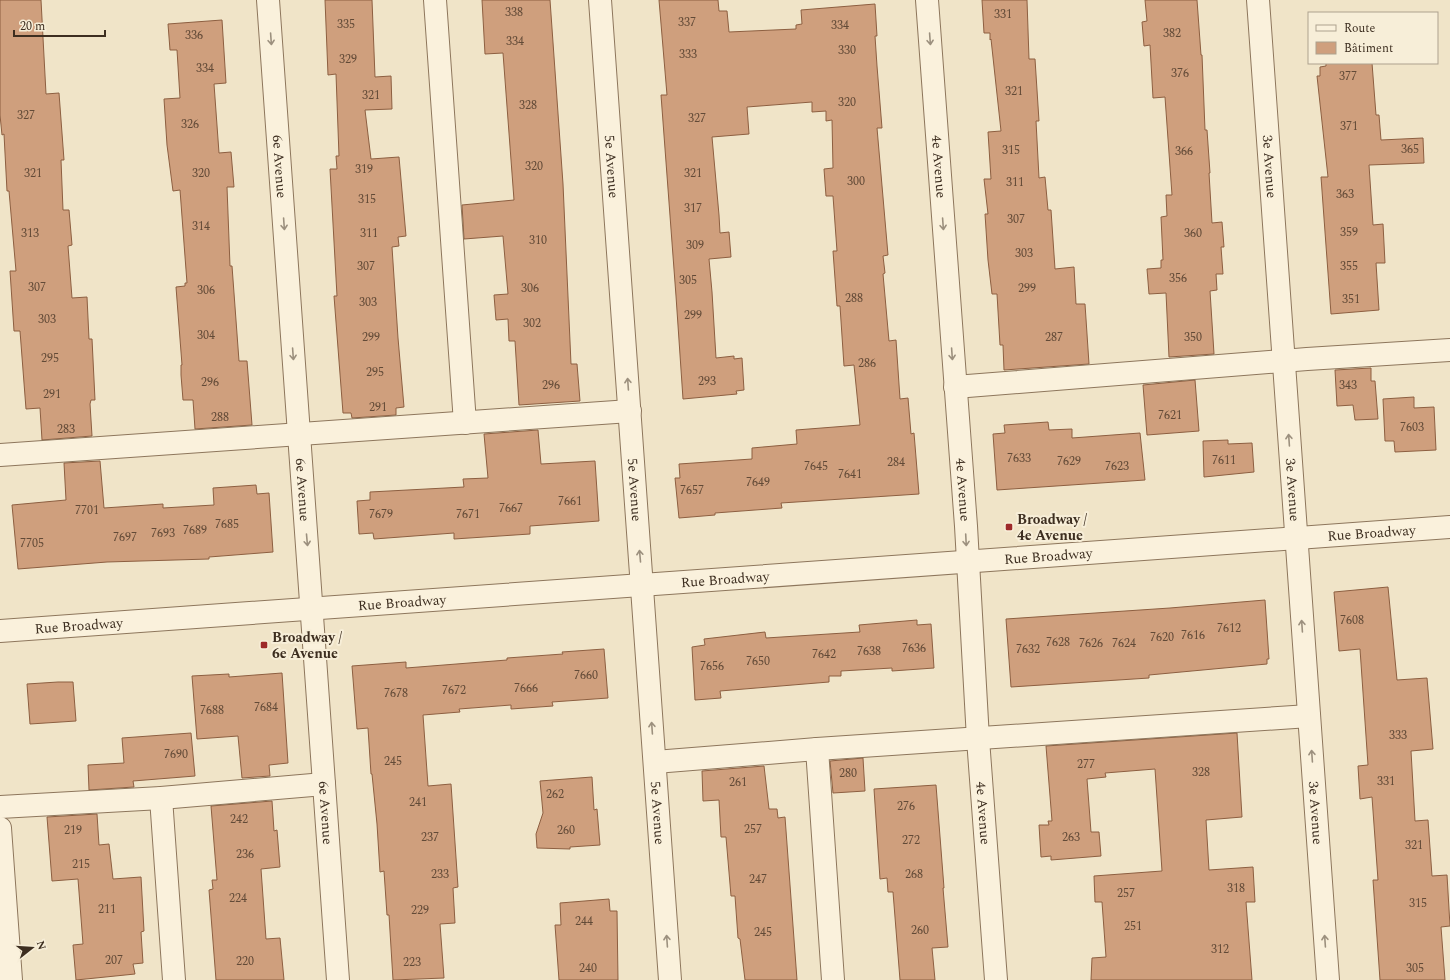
<svg xmlns="http://www.w3.org/2000/svg" width="1450" height="980" viewBox="0 0 1450 980" font-family="Spectral,serif">
  <style>
    .building { fill: #cf9f7d; stroke: #8d5f41 }
    .lines { fill: none; stroke-linecap: round; stroke-linejoin: round }
    .minor-casing { stroke: #8d765c; stroke-width: 24 }
    .minor { stroke: #faf1dc; stroke-width: 22 }
    .oneway { stroke: #9c907e }
    .poi-dot { fill: #9e2a2b; stroke: #f7eed8; stroke-width: 1.5 }
    .labels { text-anchor: middle; stroke-width: 4; stroke-linejoin: round; paint-order: stroke }
    .number-label { font-size: 12px; fill: #624a37 }
    .street-label { font-size: 14px; fill: #3d2e20; stroke: #f7eed8 }
    .poi-label { font-size: 14px; font-weight: bold; fill: #3d2e20; stroke: #f7eed8; text-anchor: start }
  </style>
  <rect width="100%" height="100%" fill="#f0e4c8"/>
  <!-- building -->
  <path class="building" d="M0 0H41L46 94 59 93 64 160H61L63 210H69L72 245 68 246 72 298 87 297 89 339H92L95 400H91L90 404 92 436 42 440 40 408 26 409 20 331H14L10 271H16L9 191H7L4 134 2 135 0 115Z
    M325 0H372L375 77 391 76 392 109 365 110 371 159 399 157 406 236 398 237 399 246 392 247 398 338 404 407 396 408V415L352 418 351 413H343L334 296H337L330 169H337L336 156H339L336 74 328 75Z
    M482 0H550L563 184 571 364H577L580 401 519 405 515 341H509L508 319 496 320 494 295 508 294 503 236 464 239 462 205 514 200 503 53 485 54Z
    M659 0H718L719 11H727L729 32 796 29V25L802 24 801 10 875 4 877 36H875L877 66 882 128H877L888 255 883 256 885 273 883 274 889 341 896 340 900 399 908 398 911 434 914 433 919 494 781 503 782 508 715 513V515L679 518 675 478H680L679 464 752 459V448L797 444 796 430 860 425 854 365 844 366 840 306H837L833 251H837L833 196H826L824 169 833 168 832 120 826 121V111L812 112V102L747 107 749 134 712 137 719 215 720 233 729 232 731 257 709 259 712 292 716 358 734 356V359L742 358 744 390 736 391 737 394 683 399 676 296 661 95H667Z
    M982 0H1027L1029 59H1035L1039 121H1036L1039 178 1045 177 1048 210H1051L1055 269 1074 267 1076 304H1085L1089 364 1004 370 1003 345H1000L997 294H992L988 260 985 214H988L984 179H991L988 132 1001 131 991 39 990 40V33H984Z
    M1145 0H1197L1201 55H1202L1205 130H1207L1210 173H1209L1212 223 1222 222 1224 247H1221L1223 274H1216L1217 290 1210 291 1214 354 1169 357 1166 293 1149 294 1147 269 1161 268V260H1163L1161 217 1167 216 1166 195H1172L1165 97 1153 98 1150 45 1144 46 1142 22 1147 21Z
    M222 20 226 83 214 84 219 153 231 152 234 187H227L230 266H232L239 361H247L252 425 195 429 193 400H183L181 375V365H182L176 287 185 286V283H187L180 190 173 191 167 145 164 99 180 98 177 50H170L168 24Z
    M1326 63H1372L1376 115H1379L1381 140 1423 138 1424 163 1369 165 1373 225 1383 224 1385 263H1376L1379 310 1331 314 1321 177H1328L1317 76H1320V67L1326 66Z
    M1371 368V381H1375L1378 419 1355 420 1353 405 1337 406 1335 370Z
    M1195 380 1199 431 1147 435 1143 385Z
    M1414 397V408L1434 407 1436 450 1395 452 1394 441H1385L1383 399Z
    M1048 422 1049 430 1072 429V438L1140 433 1145 480 997 490 993 434 1005 433 1004 425Z
    M538 430 541 464 595 461 599 521 530 526V534L454 539V533L374 539 373 533 359 534 357 501 370 500V492L464 487 463 479 488 478 484 434Z
    M1228 440V444L1252 443 1254 472 1204 477 1203 441Z
    M100 461 104 508 163 504V508L214 505 213 488 256 485 257 494 269 493 273 552 209 557V559L107 562 18 569 12 505 66 500 64 463Z
    M1388 587 1397 680 1427 678 1433 749 1411 751 1415 821 1428 820 1432 876 1447 875 1450 926 1441 927 1445 980H1380L1373 880H1378L1372 797 1360 799 1358 766 1368 765 1360 649 1339 651 1334 592Z
    M1265 600 1269 659H1267V664L1149 675V678L1011 687 1006 619 1170 608Z
    M917 620V625L931 624 934 668 892 671V668L841 671V676H829V682L720 691 721 698 695 700 692 647 705 645 704 639 765 632 766 638 860 632 859 625Z
    M604 649 608 698 552 702 553 706 511 709V705L459 709 460 712 423 715 428 786 451 784 458 887 453 888 455 923 440 924 444 978 393 980 389 915H387L384 871 380 872 377 824 372 774H371L368 728 357 729 352 666 406 662V668L507 660V658L563 654 562 652Z
    M282 673 288 763 269 765 270 776 242 778 238 736 197 739 192 676 229 674V677Z
    M58 682H73L76 721 30 724 27 684Z
    M191 733 195 776 133 781 134 787 89 790 88 765 124 763 122 738Z
    M1237 733 1242 817 1206 820 1209 870 1253 867 1255 902H1246L1252 980H1091L1092 958 1106 957 1102 902H1095L1094 876 1162 871 1155 769 1105 773 1106 777 1087 779 1091 832H1099L1101 856 1051 860V856L1041 857 1039 825H1049L1048 821H1052L1046 746Z
    M863 758 865 791 833 793 830 761Z
    M764 766 769 809H777L778 818 785 817 797 980H745L740 939 738 938 735 896H731L726 837H721L719 800 703 801 702 771Z
    M592 777 594 810 597 809 600 845 570 847V849L537 848 536 834 543 813 540 781Z
    M936 785 944 888H943L948 947 932 948 935 980H900L893 892H888L887 878 880 879 874 789Z
    M272 801 274 831 277 830 280 867 261 869 266 939 280 938 284 980H216L209 890 213 889 212 880H217L211 806Z
    M97 814 99 845 109 844 113 879 141 877 144 931 141 932 143 963 133 964 135 974 76 980 73 945 83 944 78 879 52 881 47 817Z
    M609 899 610 911H617L618 980H559L555 925H561L560 903Z"/>
  <g class="lines">
    <!-- minor casing -->
    <g class="minor-casing">
      <g id="minor">
        <path id="s1" d="M268 0 338 980"/>
        <path d="M435 0 465 423"/>
        <path id="s2" d="M600 0 670 980"/>
        <path id="s3" d="M927 0 966 526 978 739 996 980"/>
        <path id="s4" d="M1258 0 1328 980"/>
        <path d="M955 387 1307 359 1450 350"/>
        <path d="M0 455 630 411"/>
        <path id="s5" d="M0 631 1450 527"/>
        <path d="M817 749 833 980"/>
        <path d="M655 762 817 749 1309 716"/>
        <path d="M161 798 174 980"/>
        <path d="M0 807 161 798 324 784"/>
        <path d="M0 828 11 980"/>
      </g>
    </g>
    <!-- minor -->
    <use href="#minor" class="minor"/>
  </g>
  <!-- one-way arrows -->
  <defs><path id="oneway-shaft" d="M-6 0H5M1.5-3L5.5 0L1.5 3" fill="none" stroke-width="1.6" stroke-linecap="round" stroke-linejoin="round"/></defs>
  <g class="oneway">
    <use href="#oneway-shaft" transform="translate(271 39) rotate(86)"/>
    <use href="#oneway-shaft" transform="translate(930 39) rotate(86)"/>
    <use href="#oneway-shaft" transform="translate(284 224) rotate(86)"/>
    <use href="#oneway-shaft" transform="translate(943 224) rotate(86)"/>
    <use href="#oneway-shaft" transform="translate(293 354) rotate(86)"/>
    <use href="#oneway-shaft" transform="translate(952 354) rotate(86)"/>
    <use href="#oneway-shaft" transform="translate(628 384) rotate(-94)"/>
    <use href="#oneway-shaft" transform="translate(1289 440) rotate(-94)"/>
    <use href="#oneway-shaft" transform="translate(307 540) rotate(85)"/>
    <use href="#oneway-shaft" transform="translate(966 540) rotate(87)"/>
    <use href="#oneway-shaft" transform="translate(640 556) rotate(-95)"/>
    <use href="#oneway-shaft" transform="translate(1302 626) rotate(-94)"/>
    <use href="#oneway-shaft" transform="translate(652 728) rotate(-94)"/>
    <use href="#oneway-shaft" transform="translate(1312 756) rotate(-94)"/>
    <use href="#oneway-shaft" transform="translate(667 941) rotate(-94)"/>
    <use href="#oneway-shaft" transform="translate(1325 941) rotate(-94)"/>
  </g>
  <!-- markers -->
  <g class="poi-dot">
    <rect x="1005" y="523" width="8" height="8" rx="2"/>
    <rect x="260" y="641" width="8" height="8" rx="2"/>
  </g>
  <g class="labels">
    <!-- number labels -->
    <g class="number-label">
      <text x="514" y="16">338</text>
      <text x="1003" y="18">331</text>
      <text x="687" y="26">337</text>
      <text x="346" y="28">335</text>
      <text x="840" y="29">334</text>
      <text x="1172" y="37">382</text>
      <text x="194" y="39">336</text>
      <text x="515" y="45">334</text>
      <text x="847" y="54">330</text>
      <text x="688" y="58">333</text>
      <text x="348" y="63">329</text>
      <text x="205" y="72">334</text>
      <text x="1180" y="77">376</text>
      <text x="1348" y="80">377</text>
      <text x="1014" y="95">321</text>
      <text x="371" y="99">321</text>
      <text x="847" y="106">320</text>
      <text x="528" y="109">328</text>
      <text x="26" y="119">327</text>
      <text x="697" y="122">327</text>
      <text x="190" y="128">326</text>
      <text x="1349" y="130">371</text>
      <text x="1410" y="153">365</text>
      <text x="1011" y="154">315</text>
      <text x="1184" y="155">366</text>
      <text x="534" y="170">320</text>
      <text x="364" y="173">319</text>
      <text x="33" y="177">321</text>
      <text x="201" y="177">320</text>
      <text x="693" y="177">321</text>
      <text x="856" y="185">300</text>
      <text x="1015" y="186">311</text>
      <text x="1345" y="198">363</text>
      <text x="367" y="203">315</text>
      <text x="693" y="212">317</text>
      <text x="1016" y="223">307</text>
      <text x="201" y="230">314</text>
      <text x="1349" y="236">359</text>
      <text x="30" y="237">313</text>
      <text x="369" y="237">311</text>
      <text x="1193" y="237">360</text>
      <text x="538" y="244">310</text>
      <text x="695" y="249">309</text>
      <text x="1024" y="257">303</text>
      <text x="366" y="270">307</text>
      <text x="1349" y="270">355</text>
      <text x="1178" y="282">356</text>
      <text x="688" y="284">305</text>
      <text x="37" y="291">307</text>
      <text x="530" y="292">306</text>
      <text x="1027" y="292">299</text>
      <text x="206" y="294">306</text>
      <text x="854" y="302">288</text>
      <text x="1351" y="303">351</text>
      <text x="368" y="306">303</text>
      <text x="693" y="319">299</text>
      <text x="47" y="323">303</text>
      <text x="532" y="327">302</text>
      <text x="206" y="339">304</text>
      <text x="371" y="341">299</text>
      <text x="1054" y="341">287</text>
      <text x="1193" y="341">350</text>
      <text x="50" y="362">295</text>
      <text x="867" y="367">286</text>
      <text x="375" y="376">295</text>
      <text x="707" y="385">293</text>
      <text x="210" y="386">296</text>
      <text x="551" y="389">296</text>
      <text x="1348" y="389">343</text>
      <text x="52" y="398">291</text>
      <text x="378" y="411">291</text>
      <text x="1170" y="419">7621</text>
      <text x="220" y="421">288</text>
      <text x="1412" y="431">7603</text>
      <text x="66" y="433">283</text>
      <text x="1019" y="462">7633</text>
      <text x="1224" y="464">7611</text>
      <text x="1069" y="465">7629</text>
      <text x="896" y="466">284</text>
      <text x="816" y="470">7645</text>
      <text x="1117" y="470">7623</text>
      <text x="850" y="478">7641</text>
      <text x="758" y="486">7649</text>
      <text x="692" y="494">7657</text>
      <text x="570" y="505">7661</text>
      <text x="511" y="512">7667</text>
      <text x="87" y="514">7701</text>
      <text x="381" y="518">7679</text>
      <text x="468" y="518">7671</text>
      <text x="227" y="528">7685</text>
      <text x="195" y="534">7689</text>
      <text x="163" y="537">7693</text>
      <text x="125" y="541">7697</text>
      <text x="32" y="547">7705</text>
      <text x="1352" y="624">7608</text>
      <text x="1229" y="632">7612</text>
      <text x="1193" y="639">7616</text>
      <text x="1162" y="641">7620</text>
      <text x="1058" y="646">7628</text>
      <text x="1091" y="647">7626</text>
      <text x="1124" y="647">7624</text>
      <text x="914" y="652">7636</text>
      <text x="1028" y="653">7632</text>
      <text x="869" y="655">7638</text>
      <text x="824" y="658">7642</text>
      <text x="758" y="665">7650</text>
      <text x="712" y="670">7656</text>
      <text x="586" y="679">7660</text>
      <text x="526" y="692">7666</text>
      <text x="454" y="694">7672</text>
      <text x="396" y="697">7678</text>
      <text x="266" y="711">7684</text>
      <text x="212" y="714">7688</text>
      <text x="1398" y="739">333</text>
      <text x="176" y="758">7690</text>
      <text x="393" y="765">245</text>
      <text x="1086" y="768">277</text>
      <text x="1201" y="776">328</text>
      <text x="848" y="777">280</text>
      <text x="1386" y="785">331</text>
      <text x="738" y="786">261</text>
      <text x="555" y="798">262</text>
      <text x="418" y="806">241</text>
      <text x="906" y="810">276</text>
      <text x="239" y="823">242</text>
      <text x="753" y="833">257</text>
      <text x="73" y="834">219</text>
      <text x="566" y="834">260</text>
      <text x="430" y="841">237</text>
      <text x="1071" y="841">263</text>
      <text x="911" y="844">272</text>
      <text x="1414" y="849">321</text>
      <text x="245" y="858">236</text>
      <text x="81" y="868">215</text>
      <text x="440" y="878">233</text>
      <text x="914" y="878">268</text>
      <text x="758" y="883">247</text>
      <text x="1236" y="892">318</text>
      <text x="1126" y="897">257</text>
      <text x="238" y="902">224</text>
      <text x="1418" y="907">315</text>
      <text x="107" y="913">211</text>
      <text x="420" y="914">229</text>
      <text x="584" y="925">244</text>
      <text x="1133" y="930">251</text>
      <text x="920" y="934">260</text>
      <text x="763" y="936">245</text>
      <text x="1220" y="953">312</text>
      <text x="114" y="964">207</text>
      <text x="245" y="965">220</text>
      <text x="412" y="966">223</text>
      <text x="588" y="972">240</text>
      <text x="1415" y="972">305</text>
    </g>
    <!-- street labels -->
    <g class="street-label">
      <text dy="5" stroke="none"><textPath href="#s1" startOffset="167">6e Avenue</textPath></text>
      <text dy="5" stroke="none"><textPath href="#s2" startOffset="167">5e Avenue</textPath></text>
      <text dy="5" stroke="none"><textPath href="#s3" startOffset="167">4e Avenue</textPath></text>
      <text dy="5" stroke="none"><textPath href="#s4" startOffset="167">3e Avenue</textPath></text>
      <text dy="5" stroke="none"><textPath href="#s1" startOffset="491">6e Avenue</textPath></text>
      <text dy="5" stroke="none"><textPath href="#s2" startOffset="491">5e Avenue</textPath></text>
      <text dy="5" stroke="none"><textPath href="#s3" startOffset="491">4e Avenue</textPath></text>
      <text dy="5" stroke="none"><textPath href="#s4" startOffset="491">3e Avenue</textPath></text>
      <text dy="5" stroke="none"><textPath href="#s5" startOffset="1375">Rue Broadway</textPath></text>
      <text dy="5" stroke="none"><textPath href="#s5" startOffset="1051">Rue Broadway</textPath></text>
      <text dy="5" stroke="none"><textPath href="#s5" startOffset="727">Rue Broadway</textPath></text>
      <text dy="5" stroke="none"><textPath href="#s5" startOffset="403">Rue Broadway</textPath></text>
      <text dy="5" stroke="none"><textPath href="#s5" startOffset="79">Rue Broadway</textPath></text>
      <text dy="5" stroke="none"><textPath href="#s1" startOffset="815">6e Avenue</textPath></text>
      <text dy="5" stroke="none"><textPath href="#s2" startOffset="815">5e Avenue</textPath></text>
      <text dy="5" stroke="none"><textPath href="#s3" startOffset="815">4e Avenue</textPath></text>
      <text dy="5" stroke="none"><textPath href="#s4" startOffset="815">3e Avenue</textPath></text>
    </g>
    <!-- poi labels -->
    <g class="poi-label">
      <text x="1017" y="524">Broadway /<tspan x="1017" dy="16">4e Avenue</tspan></text>
      <text x="272" y="642">Broadway /<tspan x="272" dy="16">6e Avenue</tspan></text>
    </g>
  </g>
  <!-- legend -->
  <rect x="1308" y="12" width="130" height="52" fill="#f7eed8" stroke="#ada18e"/>
  <rect x="1316" y="25" width="20" height="6" fill="#faf1dc" stroke="#ada18e"/>
  <text x="1344" y="32" font-size="12" fill="#3d2e20">Route</text>
  <rect x="1316" y="42" width="20" height="12" fill="#cf9f7d" stroke="#ada18e"/>
  <text x="1344" y="52" font-size="12" fill="#3d2e20">Bâtiment</text>
  <!-- north arrow -->
  <g transform="translate(32 948) rotate(73)" stroke="#f7eed8" stroke-width="3" paint-order="stroke">
  <path d="M0-3L7 15L0 10L-7 15Z" fill="#3d2e20"/>
  <text y="-6" font-size="11" font-weight="bold" text-anchor="middle" fill="#3d2e20">N</text>
  </g>
  <!-- scale -->
  <path d="M14 30v6h91v-6" fill="none" stroke="#3d2e20" stroke-width="2"/>
  <text x="20" y="30" font-size="12" fill="#3d2e20" stroke="#f7eed8" stroke-width="3" paint-order="stroke">20 m</text>
</svg>
